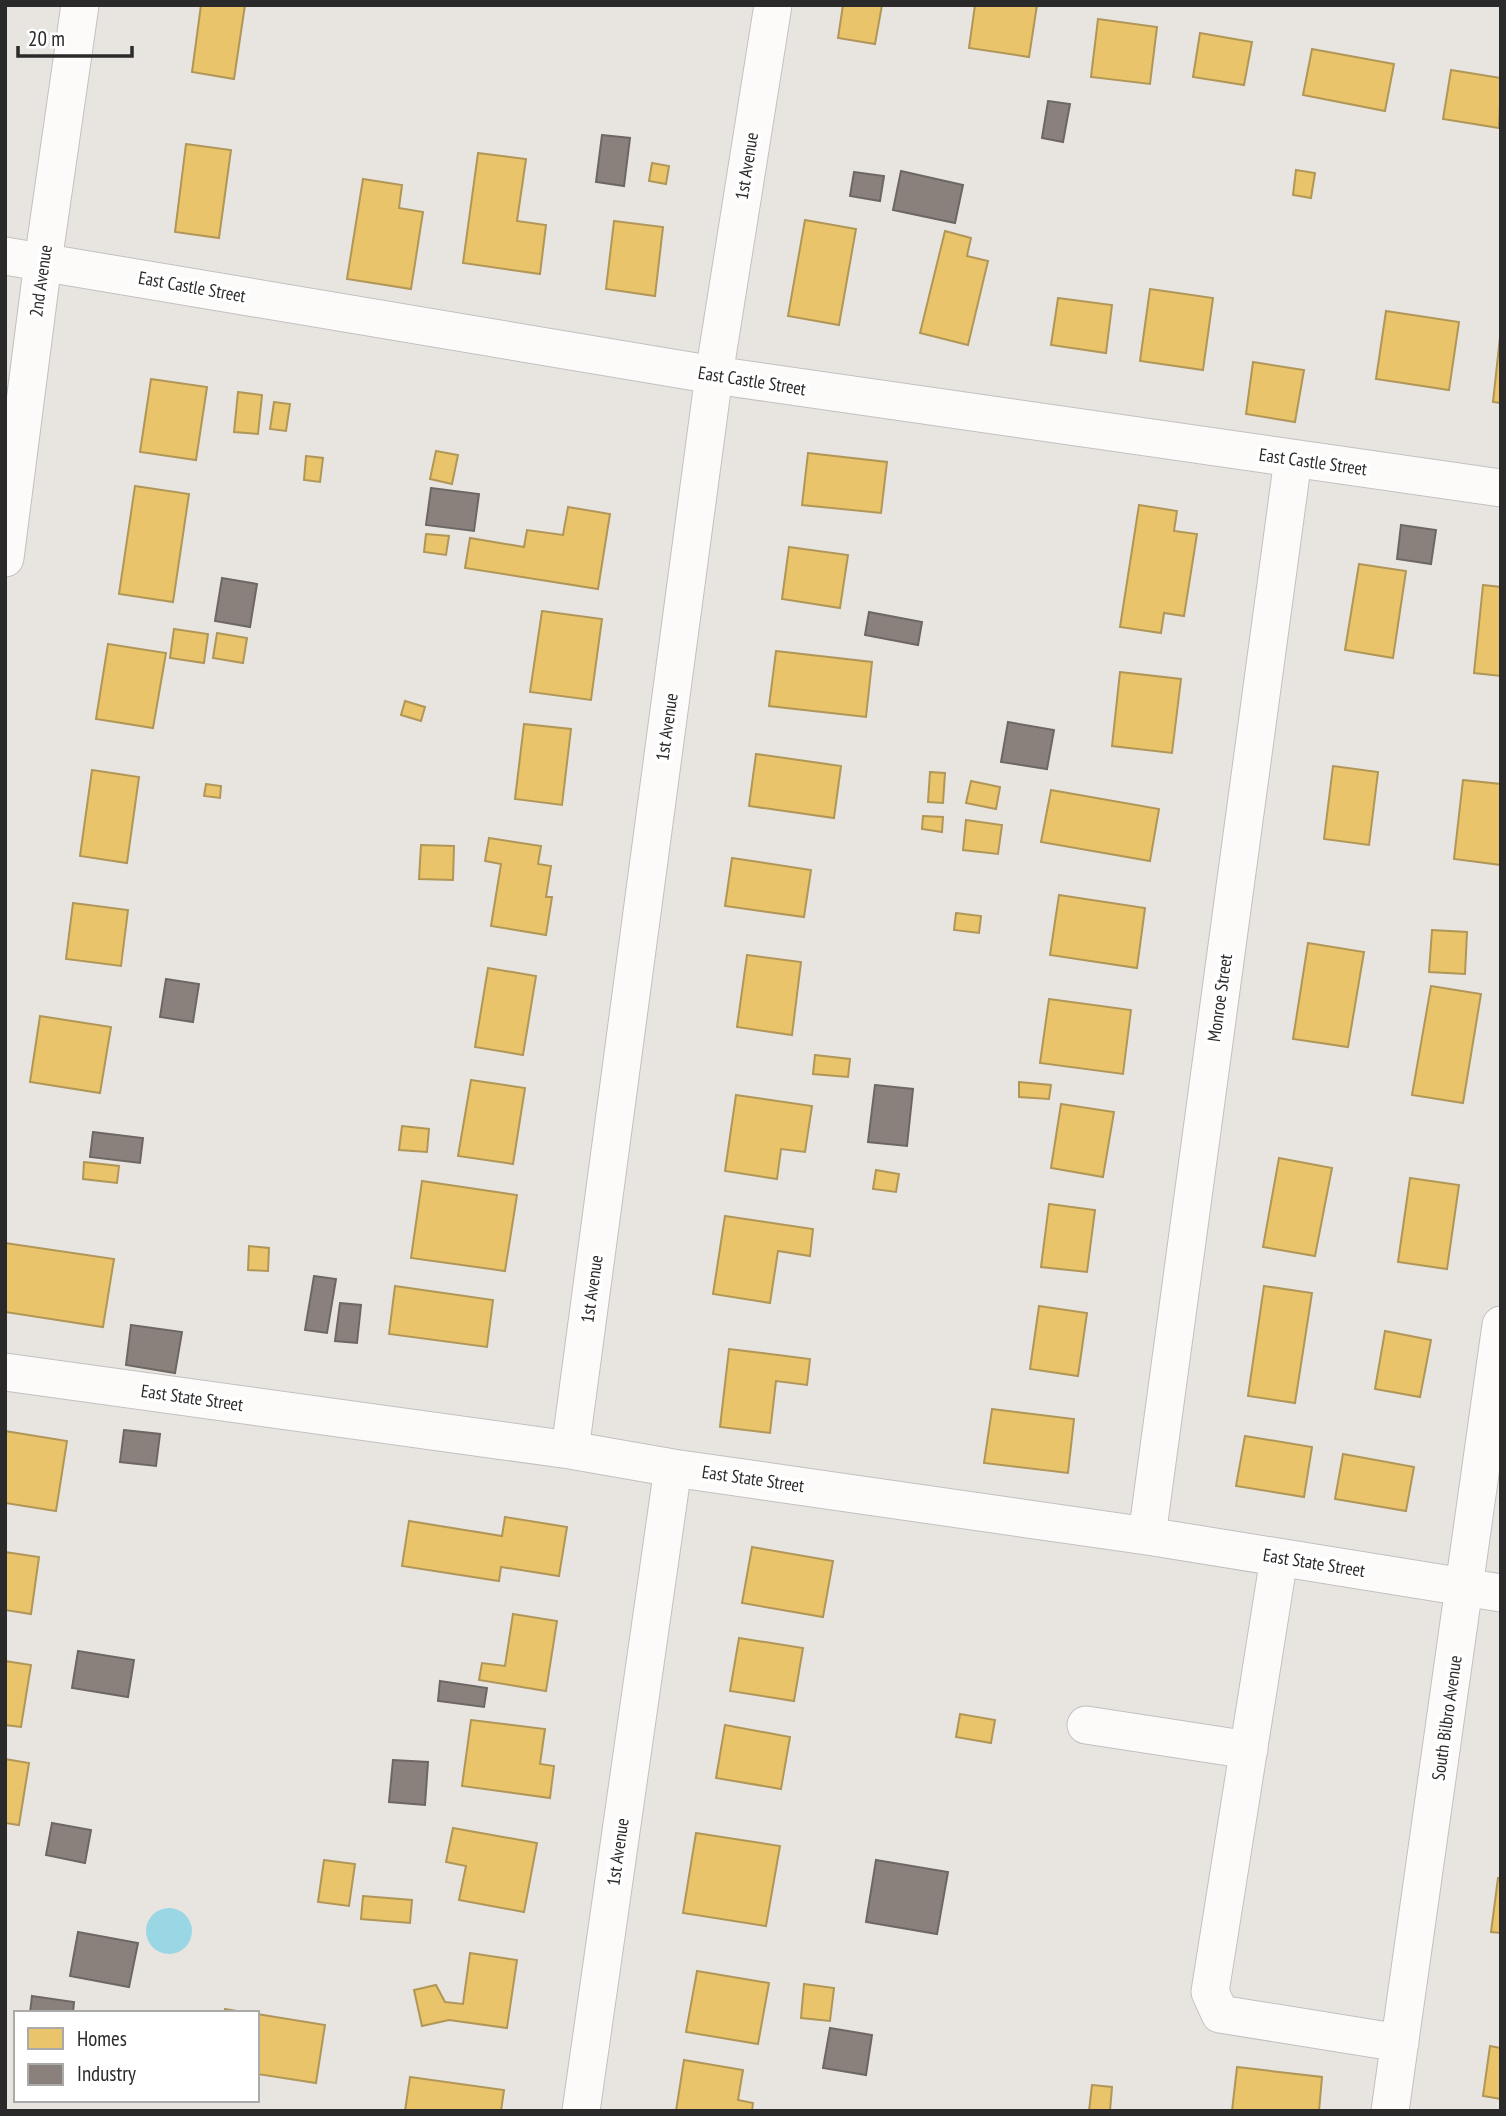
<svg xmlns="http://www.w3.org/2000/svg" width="1506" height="2116" viewBox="0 0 1506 2116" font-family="'PT Sans Narrow',sans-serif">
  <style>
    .water { fill: #9ad7e4 }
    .homes { fill: #e9c46a; stroke: #b09657; stroke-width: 2 }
    .industry { fill: #8a817c; stroke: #6d6763; stroke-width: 2 }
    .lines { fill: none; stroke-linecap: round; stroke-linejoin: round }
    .minor-casing { stroke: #c2c1c1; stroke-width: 39 }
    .minor { stroke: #fcfbfa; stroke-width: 37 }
    .labels { text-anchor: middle; stroke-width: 7; stroke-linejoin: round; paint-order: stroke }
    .street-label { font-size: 18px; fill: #2a2a2a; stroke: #fff }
  </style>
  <rect width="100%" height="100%" fill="#e8e4e0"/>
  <!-- water -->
  <path class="water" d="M146 1931a23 23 0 1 1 46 0a23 23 0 1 1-46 0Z"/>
  <!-- homes -->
  <path class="homes" d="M201 5H245L234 79 192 72Z
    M843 5H882L875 44 838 38Z
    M975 5H1037L1029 57 969 48Z
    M1098 19 1157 27 1150 84 1091 77Z
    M1200 33 1252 42 1244 85 1193 77Z
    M1312 49 1394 64 1385 111 1303 95Z
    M1451 70 1501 78 1499 128 1443 119Z
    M186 144 231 150 219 238 175 232Z
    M478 153 526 159 517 221 546 225 540 274 463 263Z
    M652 163 669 166 666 184 649 181Z
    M1296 170 1315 173 1311 198 1293 195Z
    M363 179 402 185 399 208 423 212 411 289 347 279Z
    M805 220 856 229 839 325 788 316Z
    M614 221 663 227 655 296 606 289Z
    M945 231 971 238 967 256 988 261 968 345 920 333Z
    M1150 289 1213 298 1203 370 1140 361Z
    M1058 298 1112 305 1106 353 1051 345Z
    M1386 311 1459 322 1449 390 1376 379Z
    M1501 328V403L1493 402Z
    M1253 362 1304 370 1295 422 1246 414Z
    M151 379 207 387 196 460 140 452Z
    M238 392 262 395 258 434 234 432Z
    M274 402 290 404 286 431 270 429Z
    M436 451 458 455 452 484 430 479Z
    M808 453 887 462 881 513 802 505Z
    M306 456 323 458 320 482 304 480Z
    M135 486 189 494 173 602 119 594Z
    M1139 505 1177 511 1174 531 1197 534 1184 616 1164 613 1161 633 1120 627Z
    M568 507 610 514 598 589 465 568 470 538 524 547 527 530 563 535Z
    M426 534 449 536 446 555 424 552Z
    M789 547 848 555 840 608 782 599Z
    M1359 564 1406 571 1393 658 1345 650Z
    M1483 585 1501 587V676L1474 673Z
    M542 611 602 619 591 700 530 692Z
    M174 629 208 634 204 663 170 658Z
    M217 633 247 638 243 663 213 658Z
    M108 644 166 653 153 728 96 719Z
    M776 651 872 662 866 717 769 706Z
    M1120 672 1181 679 1172 753 1112 746Z
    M405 701 425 707 421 721 401 715Z
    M524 724 571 729 562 805 515 799Z
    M756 754 841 766 834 818 749 806Z
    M1333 766 1378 772 1369 845 1324 839Z
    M92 770 139 777 127 863 80 856Z
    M930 772 945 773 943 803 928 802Z
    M1463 780 1501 784V865L1454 859Z
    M971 781 1000 787 996 809 966 803Z
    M206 784 221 786 220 798 204 796Z
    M1051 790 1159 809 1150 861 1041 842Z
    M923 816 943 817 942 832 922 829Z
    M966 820 1002 825 998 854 963 850Z
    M489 838 541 846 538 864 551 866 546 897H552L546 935 491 926 501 864 485 861Z
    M421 845 454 846 453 880 419 879Z
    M732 858 811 870 804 917 725 906Z
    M1059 895 1145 908 1137 968 1050 955Z
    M73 903 128 910 121 966 66 959Z
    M956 913 981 916 979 933 954 930Z
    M1432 930 1467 932 1465 974 1429 972Z
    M1308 943 1364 952 1348 1047 1293 1039Z
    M747 955 801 962 792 1035 737 1027Z
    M488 968 536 976 523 1055 475 1047Z
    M1431 986 1481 994 1463 1103 1412 1095Z
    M1049 999 1131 1010 1123 1074 1040 1063Z
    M40 1016 111 1027 100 1093 30 1082Z
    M815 1055 850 1059 848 1077 813 1074Z
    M471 1080 525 1088 513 1164 458 1156Z
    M1019 1082 1051 1085 1049 1099 1019 1097Z
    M736 1095 812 1106 805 1152 781 1149 777 1179 725 1171Z
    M1061 1104 1114 1112 1103 1177 1051 1168Z
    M402 1126 429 1129 427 1152 399 1150Z
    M1279 1158 1332 1168 1315 1256 1263 1247Z
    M84 1162 119 1166 117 1183 83 1179Z
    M876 1170 899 1174 896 1192 873 1189Z
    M1410 1178 1459 1185 1447 1269 1398 1262Z
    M422 1181 517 1195 505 1271 411 1258Z
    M1049 1204 1095 1210 1087 1272 1041 1267Z
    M725 1216 813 1229 810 1256 778 1251 770 1303 713 1294Z
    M5 1243 114 1259 103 1327 5 1312Z
    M249 1246 269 1248 268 1271 248 1270Z
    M395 1286 493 1300 487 1347 389 1334Z
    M1264 1286 1312 1293 1295 1403 1248 1396Z
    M1039 1306 1087 1313 1078 1376 1030 1369Z
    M1385 1331 1431 1340 1420 1397 1375 1389Z
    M729 1349 810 1359 807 1385 776 1381 770 1433 720 1427Z
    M992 1409 1074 1419 1068 1473 984 1463Z
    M5 1431 67 1441 56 1511 5 1503Z
    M1245 1436 1312 1447 1304 1497 1236 1486Z
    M1343 1454 1414 1467 1406 1511 1335 1499Z
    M505 1517 567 1527 559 1576 501 1567 499 1581 402 1566 409 1521 502 1536Z
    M752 1547 833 1561 823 1617 742 1603Z
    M5 1552 39 1557 31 1614 5 1610Z
    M513 1614 557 1621 546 1691 479 1680 482 1663 505 1666Z
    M739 1638 803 1648 794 1701 730 1691Z
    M5 1661 31 1665 21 1727 5 1725Z
    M960 1714 995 1720 991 1743 956 1737Z
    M471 1720 545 1729 540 1764 554 1766 550 1798 462 1786Z
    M725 1725 790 1737 781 1789 716 1778Z
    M5 1759 29 1763 19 1825 5 1823Z
    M453 1828 537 1843 524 1912 459 1900 466 1866 446 1862Z
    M696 1833 780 1846 766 1926 683 1913Z
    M324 1860 355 1864 349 1906 318 1902Z
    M1498 1878H1501V1933L1491 1932Z
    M363 1896 412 1900 410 1923 361 1919Z
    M470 1953 517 1960 507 2028 449 2020 422 2026 414 1990 436 1985 445 2002 463 2004Z
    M697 1971 769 1983 758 2044 686 2032Z
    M804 1984 834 1988 830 2021 801 2018Z
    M225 2009 249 2013H224Z
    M257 2014 325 2025 316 2083 257 2074Z
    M1490 2046 1501 2048V2099L1483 2096Z
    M684 2060 743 2070 738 2100 753 2103 752 2111H676Z
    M1237 2067 1322 2077 1319 2111H1232Z
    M410 2077 504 2090 501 2111H405Z
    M1092 2085 1112 2087 1110 2111H1089Z"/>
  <!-- industry -->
  <path class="industry" d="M1048 101 1070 104 1063 142 1042 138Z
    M602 135 630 138 624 186 596 182Z
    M901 171 963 185 955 223 893 210Z
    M854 172 884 176 880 201 850 196Z
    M431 488 479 494 474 531 426 525Z
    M1401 525 1436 530 1431 564 1397 559Z
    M222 578 257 584 250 627 215 621Z
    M869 612 922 622 918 645 865 635Z
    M1008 722 1054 730 1047 769 1001 762Z
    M166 979 199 984 193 1022 160 1017Z
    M875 1085 913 1089 907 1146 868 1142Z
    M93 1132 143 1138 140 1163 90 1157Z
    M314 1276 336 1279 327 1333 305 1330Z
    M340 1303 361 1305 357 1343 335 1341Z
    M131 1325 182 1332 175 1373 126 1365Z
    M124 1430 160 1434 156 1466 120 1462Z
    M78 1651 134 1660 128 1697 72 1688Z
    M440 1681 487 1688 484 1707 438 1701Z
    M393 1760 428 1762 425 1805 389 1802Z
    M52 1823 91 1830 85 1863 46 1855Z
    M876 1860 948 1872 937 1934 866 1922Z
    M78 1932 138 1943 129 1987 70 1976Z
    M32 1996 74 2002 73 2013H30Z
    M830 2028 872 2035 866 2075 823 2068Z"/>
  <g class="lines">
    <!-- minor casing -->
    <g class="minor-casing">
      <path id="minor" d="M5 256 714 375 1501 488
        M5 558 43 262 80 5
        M5 1372 570 1450 673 1468 1147 1536 1501 1593
        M570 1450 714 375 773 5
        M1147 1536 1293 459
        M1279 1558 1210 1992 1220 2014 1400 2043
        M1086 1725 1249 1750
        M581 2111 673 1468
        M1390 2111 1501 1325"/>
    </g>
    <!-- minor -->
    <use href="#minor" class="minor"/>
  </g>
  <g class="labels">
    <!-- street labels -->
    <g class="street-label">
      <text transform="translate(747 166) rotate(-81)" y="6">1st Avenue</text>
      <text transform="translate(41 281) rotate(-82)" y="6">2nd Avenue</text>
      <text transform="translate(192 287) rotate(10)" y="6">East Castle Street</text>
      <text transform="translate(752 381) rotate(9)" y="6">East Castle Street</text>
      <text transform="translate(1313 462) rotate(8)" y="6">East Castle Street</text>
      <text transform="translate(667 727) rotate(-82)" y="6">1st Avenue</text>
      <text transform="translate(1220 998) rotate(-82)" y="6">Monroe Street</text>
      <text transform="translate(592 1289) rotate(-82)" y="6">1st Avenue</text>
      <text transform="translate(192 1398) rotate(8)" y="6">East State Street</text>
      <text transform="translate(753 1479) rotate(8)" y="6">East State Street</text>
      <text transform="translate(1314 1563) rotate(9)" y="6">East State Street</text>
      <text transform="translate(1447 1718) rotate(-82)" y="6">South Bilbro Avenue</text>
      <text transform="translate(618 1852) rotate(-82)" y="6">1st Avenue</text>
    </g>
  </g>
  <!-- border -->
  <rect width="1506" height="2116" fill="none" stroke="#2a2a2a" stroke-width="14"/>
  <!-- legend -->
  <rect x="14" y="2011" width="245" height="91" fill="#ffffff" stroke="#aaaaaa" stroke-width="2"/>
  <rect x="28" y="2028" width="35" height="21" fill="#e9c46a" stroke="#aaaaaa" stroke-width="2"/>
  <text x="77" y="2046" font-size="21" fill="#2a2a2a">Homes</text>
  <rect x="28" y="2064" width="35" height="21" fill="#8a817c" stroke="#aaaaaa" stroke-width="2"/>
  <text x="77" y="2081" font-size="21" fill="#2a2a2a">Industry</text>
  <!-- scale -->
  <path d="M18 46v10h114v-10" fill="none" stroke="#2a2a2a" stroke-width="3.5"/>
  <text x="28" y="46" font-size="21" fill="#2a2a2a" stroke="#ffffff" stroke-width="5" paint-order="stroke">20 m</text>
</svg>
